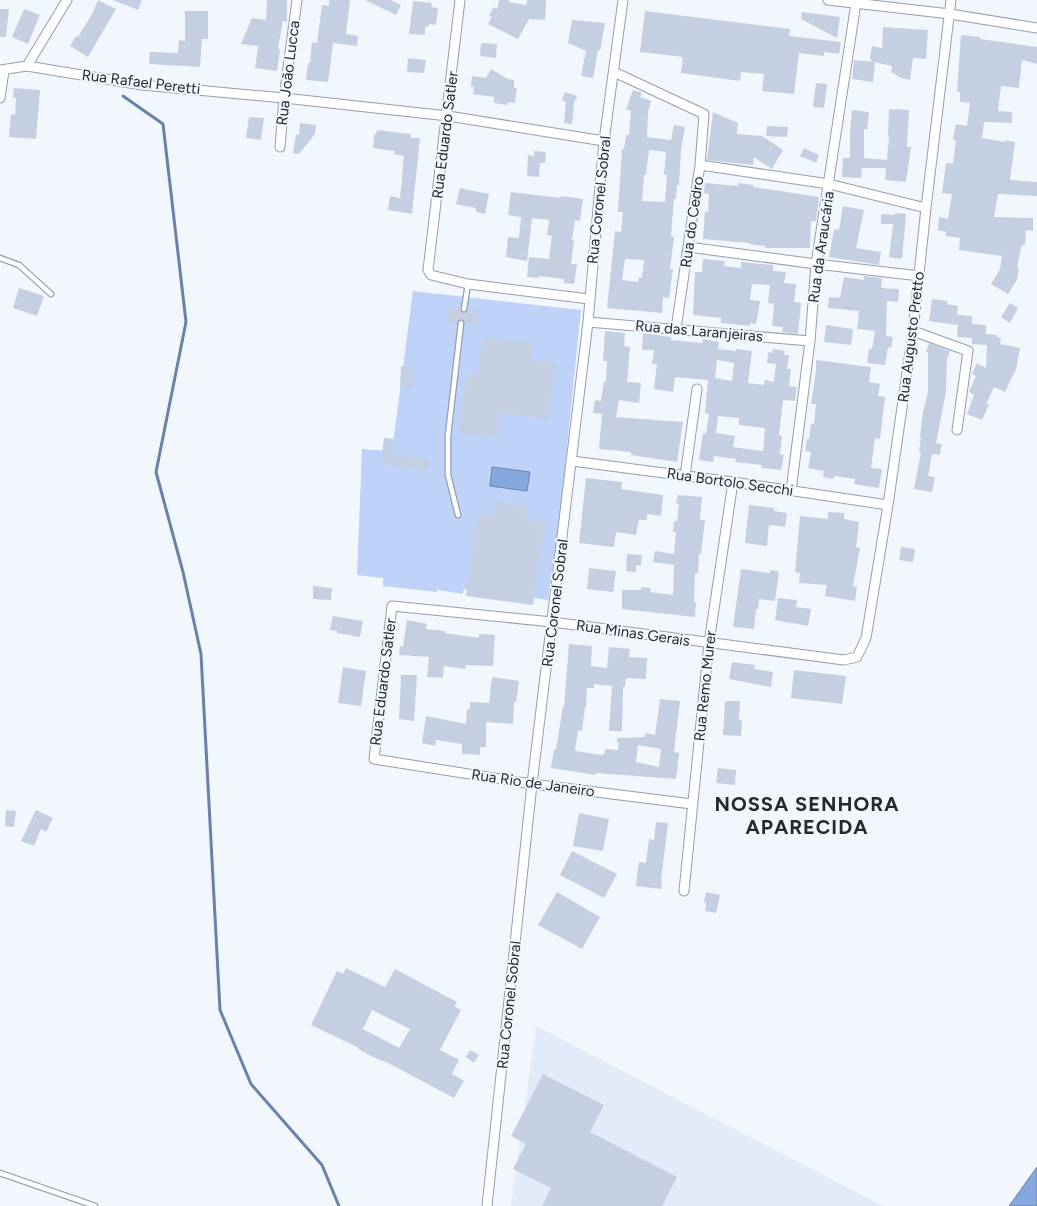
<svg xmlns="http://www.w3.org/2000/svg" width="1037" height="1206" viewBox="0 0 1037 1206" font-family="Figtree,sans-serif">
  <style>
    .built { fill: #e2ebfa }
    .green { fill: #bed3f7 }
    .water { fill: #87a8df; stroke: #6a82aa }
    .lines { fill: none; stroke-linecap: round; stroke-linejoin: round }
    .stream { stroke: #6a82aa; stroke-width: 3 }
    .building { fill: #c4cfe1; fill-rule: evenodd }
    .service-casing { stroke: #939eaf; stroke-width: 7 }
    .minor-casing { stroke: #939eaf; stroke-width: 11 }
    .service { stroke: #fff; stroke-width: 4.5 }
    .minor { stroke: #fff; stroke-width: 9 }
    .labels { text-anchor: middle; stroke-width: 4; stroke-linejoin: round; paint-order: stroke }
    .street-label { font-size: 15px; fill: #252930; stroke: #f2f7fe }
    .district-label { font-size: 20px; font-weight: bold; letter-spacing: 1px; fill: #252930; stroke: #f2f7fe }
  </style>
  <rect width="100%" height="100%" fill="#f2f7fe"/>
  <!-- built -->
  <path class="built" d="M536 1026 883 1206H511Z"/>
  <!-- green -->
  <path class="green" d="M413 291 581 310 560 516 548 600 464 589 463 594 438 590V585L437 592 383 586V578L357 575 362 449 392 451Z"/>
  <!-- water -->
  <path class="water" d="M492 467 530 472 527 491 490 486Z
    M1037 1167V1206H1009Z"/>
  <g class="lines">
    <!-- stream -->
    <path class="stream" d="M123 96 163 124 186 322 156 472 183 572 201 654 220 1010 251 1084 322 1165 339 1206"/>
  </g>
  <!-- building -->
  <path class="building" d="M98 0 116 9 88 57 70 46 76 36 78 37 92 14Z
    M113 0H142L138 10Z
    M267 0H287V22L283 21 278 48 280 49 277 71 255 68 258 46 241 44 252 18 266 20Z
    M329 0H350L346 34 358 36 357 46 333 43 328 82 306 80 308 63H310L312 42 317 43 322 5 329 6Z
    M365 0H391L401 5 396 15Z
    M499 0H509V2L526 5 527 0H546L545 20 529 19 518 39 488 24 492 17 489 16 494 7 497 9Z
    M413 1 432 3 431 7 438 8 436 25 429 24 428 27H425V35L409 34Z
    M0 9H9L6 37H0Z
    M24 9 40 15 28 44 12 37Z
    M185 11H208V39H202L200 67 149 64 150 52 178 53 179 40 185 41Z
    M645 11 790 29 789 36 841 42 839 54 824 52V56L799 53 794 94 762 91 764 74 741 72 740 81 681 73 683 57 640 52Z
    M802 12 840 17 837 38 801 19Z
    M572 20 605 23 600 51 598 50 593 78 581 76 586 51 568 43Z
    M883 27 928 30 926 59 913 58 910 80 901 78 891 72 892 66 874 62 870 59 872 46 882 48Z
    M961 35 980 37V39L1037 47V64L1022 60 1019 88 1001 86 998 111 1012 112V123L984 122 982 138 1005 142V140L1015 142 1010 180 1037 182V196L998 194 994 217 1033 218V231L1026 230 1025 245H1022L1017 267 1019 268 1017 280 1008 294 991 284 1000 269 1002 256 959 250 960 238 946 236V232L938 230 939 217 948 219 952 194 942 193 946 163 953 164 956 141 953 140 956 124 967 126 970 103 960 102V92H957Z
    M481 43 497 44 496 58 480 56Z
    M408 58 426 60 424 73 407 72Z
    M854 60 875 62 873 82 852 79Z
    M491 69 508 79 514 80V88H517L515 103 508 102 507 105 494 103V97L473 94 474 87H471L472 76 486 78Z
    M816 83 827 84 824 108 813 107Z
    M14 88 40 90 36 139 9 137 11 114 15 115 16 98H13Z
    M633 90 642 93 640 97 651 101 648 112 647 137 671 140 674 125 685 127 681 150 679 185H677L676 199H674L671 236 674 237 670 269H673L669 298 663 297 662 313 607 308 615 231 621 232 623 212H618L622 149H624L626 135H629L631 111 626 109ZM649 150 666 152 664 175H667L665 202 642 201 644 175H646ZM625 259 644 260 642 278 639 277 638 282 622 280Z
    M565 92 577 96 574 103 572 124 564 123 566 102 562 100Z
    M889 109 909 110 907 147H911L906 182 885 180 886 168H862L861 178 842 177 843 158H850V132L852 110 869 112 867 130 864 129V158L887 160 889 136H888Z
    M713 112 738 123 737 134 762 136 783 150 772 169 754 157 753 165 707 160Z
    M249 117 264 118 261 140 246 138Z
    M300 123 316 125 315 134 299 154 293 153 296 135H299Z
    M767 126 788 127 787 137 766 136Z
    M377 130 411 134V138H420L412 214 388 210 390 196 400 198 404 156 394 154 395 151 373 148 374 134 376 135Z
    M804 148 819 155 816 163 800 156Z
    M534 151 546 152 545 163H540L539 177 527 176 528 155 534 156Z
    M705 183 738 186V183L753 185V187L819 197 816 221H811L810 248H765V246L749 244V243L703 239 705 211 708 212 709 194 704 193Z
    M460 188 489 194 485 214 476 212V208L456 204Z
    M511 192 560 198 561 196 583 199 580 221 575 220 572 240H574L571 264H577L574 284 564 283V279L539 276 538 278 527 277 529 257 549 259 552 236 547 235 549 220 532 218 527 261 506 257 508 237 519 238 521 217 508 215Z
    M843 206 864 210 856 248 881 252 879 265 829 257 834 229 839 230Z
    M895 213 906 214 902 259 889 257 893 224H881V214L895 215Z
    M703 259 725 261 724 266 741 268V262L773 265V271L786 272 784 283 796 284 794 302 801 303 798 334 782 332 783 327 772 326 774 304 768 303 770 285 752 284 750 300 760 301 756 324 750 323V326L721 323V318L693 315 695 272H702Z
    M864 276 882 278 881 288 899 289 898 302 887 301 886 336 893 337 891 348 888 347 885 365 867 363 869 349H872L875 331 857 329 859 311 828 308 829 297 840 298 844 277 864 280Z
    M19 288 44 296 37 316 13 308Z
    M932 299 948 301 947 304 958 306 957 315 972 316V324L986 325V334L997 335V337L1001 338 1000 344 1020 348 1016 369 1005 392 994 387 986 404 989 405 982 420 967 414 974 395 969 392 976 376 972 374 977 363 986 368 987 345 972 344V338L957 337 958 325 929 321Z
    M1010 303 1018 308 1010 323 1001 317Z
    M449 306 460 308 463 313H466L468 309 479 311 477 326 465 324 462 319 459 320 457 323 447 321Z
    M826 325 853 329 851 345 824 342Z
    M605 331 625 333 624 346 630 347 627 382 641 383 639 403 619 400 616 417 683 422 677 462 631 455V452L599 449 602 414 593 413 595 400 601 401 604 381 606 382 607 361H603Z
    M643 333 671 337V340L702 343 703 339 719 342 718 349 736 351V349L752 351 748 383 764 385 765 380 774 382 776 364 767 363 768 352 772 353 773 349 785 351 784 355H789L787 369H791L789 386 797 387 795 401 783 400 779 435 782 436 780 454 784 455 781 470 761 468 762 465 735 462 736 459 714 456 713 462 699 460 703 433 706 434 709 414 705 413 708 380 675 377 673 392 654 389 657 364H652L654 350H642ZM717 360 734 363 732 381 715 378ZM718 416 739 418V425L765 428 763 451 733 447 735 436 716 433Z
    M483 337 533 344 531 360 556 363 548 419 500 413 497 437 459 432 467 374 477 376Z
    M929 343 950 351 947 359 946 392 936 443 942 444 940 455 932 454 928 476 935 477 932 492 914 489 921 452H919L921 437 920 436 923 412 928 392V352H926Z
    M816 360 871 367 869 382 880 384 878 396 885 397 880 439 875 438 871 468 882 469 879 488 854 484 855 479 834 476 833 479 823 477 824 471 808 468 811 452 805 451 807 439H809L811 424H814L816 404H811L816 371Z
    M401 366 413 367 412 387H400Z
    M384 438 394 439 392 455 429 459 427 470 381 464Z
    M586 478 622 482 621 489 663 495 661 516 647 514V520H639L636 535 616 532 614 547 579 543Z
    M678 495 702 497 700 520H705L701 554 699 553 698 573H695L694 602H696L695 617 622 609V590H641V587L651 588 650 592 673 595 674 565 653 562 655 551 674 554 676 532H673L674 521H677L679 504 676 503Z
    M495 501 528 506 526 520 545 522 533 605 466 596 478 513 493 515Z
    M749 505 774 508V511L787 513 785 527 769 525 767 546 745 543Z
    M828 512 844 513V519L859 522 856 547 860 548 853 586 857 587 855 601 825 596 827 585 799 583 800 573 795 572 800 516 828 519Z
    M901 547 915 549 913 562 899 560Z
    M627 554 642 555 641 566 636 565V572L626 571Z
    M589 568 616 571 613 592 587 589Z
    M741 569 770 573V570L779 571 775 601 759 599 758 609H756L754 629 733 627Z
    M313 586 332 588 331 600 313 599Z
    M778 598 797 600 796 607 811 609 808 626 775 620Z
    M333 616 363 621 360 637 337 633V631L330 630Z
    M407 620 427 624 426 629 445 631V633L479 638V634L495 635 493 666 466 665 465 669 444 666 443 678 427 677 429 657 399 655 400 646H403Z
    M569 644 592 646 591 666 607 668 609 647 630 649 629 657 647 658 646 679 626 678 625 687H623L622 731H609L612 686 594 684V688H587L586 707H585L582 731 578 730 575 751 602 755 605 753V749L618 750 619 743 617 742V738L645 737V733L655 735 660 699 680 701 674 752 679 753 676 779 596 773V775L551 768 554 749H556L559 731 563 706 564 707ZM638 745 661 749 659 767 636 762Z
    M732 662 755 665 754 669 773 672 771 687 729 679Z
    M343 667 366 671 361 706 338 703Z
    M794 670 846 676 842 704 791 698Z
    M401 675H417L414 721 399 719Z
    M492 677 519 681 516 702H514L513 724 486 722V747H480V755L462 754V744L436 740 435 746 422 743 426 716 466 724 467 709H470V702L489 703Z
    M725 701H740L739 720H742L741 736 723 735Z
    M718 768 736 770 735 785 716 783Z
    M6 810 16 811 14 827 5 826Z
    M36 810 53 818 46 832 41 829 34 846 21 841Z
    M579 813 609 819 603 851 573 846Z
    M656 822 668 823 661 880H662L661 889 636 886 639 862 646 863 649 839 654 840Z
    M572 851 617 874 604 898 560 875Z
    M557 892 600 917 582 949 538 925Z
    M706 892 720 895 716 913 705 911 706 903 704 902Z
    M346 968 385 987 395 969 457 1002 454 1006 461 1010 440 1050 459 1060 452 1074 464 1081 454 1098 388 1063 373 1057 358 1049 359 1048 311 1025 337 971 343 974ZM372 1010 410 1029 399 1048 363 1029Z
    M470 1050 479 1055 474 1063 466 1057Z
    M543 1074 604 1105 590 1132 677 1177 662 1206H542L551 1188 513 1169 526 1144 511 1136Z"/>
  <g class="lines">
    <!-- service casing -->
    <g class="service-casing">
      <path id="service" d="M0 258 19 265 51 294
        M464 309 468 284
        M458 515 448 475V436L461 323
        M0 1173 95 1206"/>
    </g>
    <!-- minor casing -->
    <g class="minor-casing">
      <path id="minor" d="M460 0 428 270 431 275 468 284 589 299
        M828 0 950 14 1037 28
        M27 66 67 0
        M0 70 27 66 142 85 284 98 448 116 604 141
        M614 72 704 114 700 165 676 329
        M0 98 4 71
        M280 147 284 98 297 0
        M700 165 829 184 926 208
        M688 247 816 264 920 276
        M588 322 810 341
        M913 331 968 351 957 430
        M572 461 733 482 888 505
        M685 476 697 389
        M791 491 810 341 816 264 856 3
        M692 804 532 784 374 759 392 606 552 622 844 660 857 657 866 638 888 505 913 331 926 208 951 0
        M684 891 709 643 733 482
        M487 1206 532 784 588 322 604 141 623 0"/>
    </g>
    <!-- service -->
    <use href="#service" class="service"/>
    <!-- minor -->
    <use href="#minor" class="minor"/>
  </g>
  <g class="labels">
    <!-- street labels -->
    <g class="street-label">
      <text transform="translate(288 73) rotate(-83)" y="5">Rua João Lucca</text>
      <text transform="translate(141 82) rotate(7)" y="5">Rua Rafael Peretti</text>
      <text transform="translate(445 135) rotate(-83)" y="5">Rua Eduardo Satler</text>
      <text transform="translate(599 200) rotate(-84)" y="5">Rua Coronel Sobral</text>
      <text transform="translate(692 222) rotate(-82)" y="5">Rua do Cedro</text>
      <text transform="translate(821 247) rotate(-82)" y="5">Rua da Araucária</text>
      <text transform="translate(699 331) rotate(5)" y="5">Rua das Laranjeiras</text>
      <text transform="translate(911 337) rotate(-83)" y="5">Rua Augusto Pretto</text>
      <text transform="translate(730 482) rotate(8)" y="5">Rua Bortolo Secchi</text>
      <text transform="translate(555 603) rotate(-83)" y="5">Rua Coronel Sobral</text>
      <text transform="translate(633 633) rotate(8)" y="5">Rua Minas Gerais</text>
      <text transform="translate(383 682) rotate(-83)" y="5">Rua Eduardo Satler</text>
      <text transform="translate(705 686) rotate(-84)" y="5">Rua Remo Murer</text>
      <text transform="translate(533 783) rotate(8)" y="5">Rua Rio de Janeiro</text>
      <text transform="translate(509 1005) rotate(-84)" y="5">Rua Coronel Sobral</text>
    </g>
    <!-- district labels -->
    <g class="district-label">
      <text x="807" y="811">NOSSA SENHORA<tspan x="807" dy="23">APARECIDA</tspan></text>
    </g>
  </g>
</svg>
